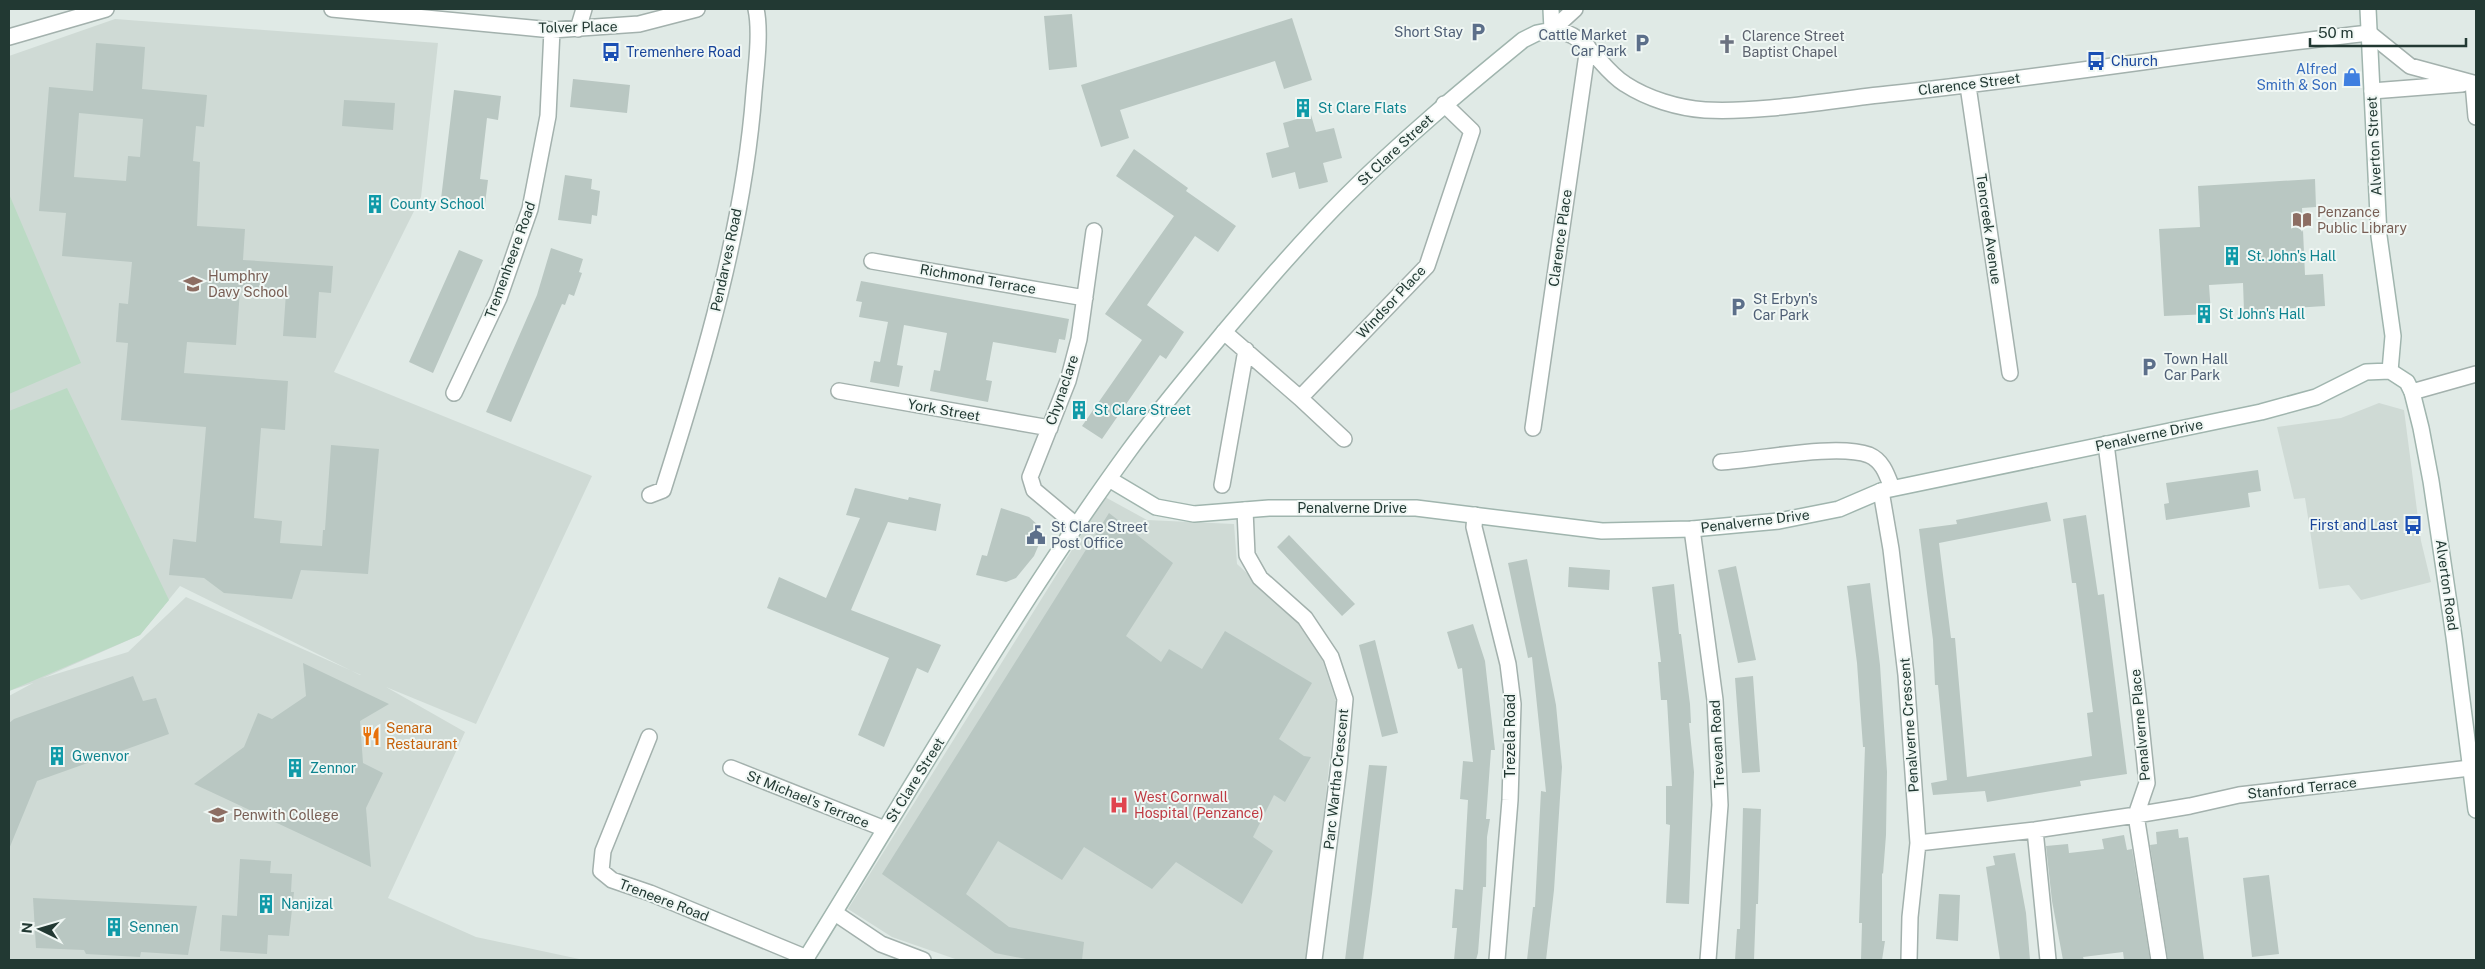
<svg xmlns="http://www.w3.org/2000/svg" width="2485" height="969" viewBox="0 0 2485 969" font-family="'Public Sans',sans-serif">
  <style>
    .built { fill: #cfdad5; fill-rule: evenodd }
    .green { fill: #bbdac4 }
    .building { fill: #b9c7c2; fill-rule: evenodd }
    .lines { fill: none; stroke-linecap: round; stroke-linejoin: round }
    .street-casing { stroke: #a3b1ad; stroke-width: 18 }
    .secondary-casing { stroke: #a0b5ae; stroke-width: 18 }
    .street { stroke: #fff; stroke-width: 15 }
    .secondary { stroke: #fff; stroke-width: 15 }
    .labels { text-anchor: middle; stroke-width: 4; stroke-linejoin: round; paint-order: stroke }
    .street-label { font-size: 14px; fill: #223933; stroke: #f0f7f4 }
    .service-label { font-size: 14px; fill: #4e5e75; stroke: #f0f7f4; text-anchor: start }
    .worship-label { font-size: 14px; fill: #5b616d; stroke: #f0f7f4; text-anchor: start }
    .transit-label { font-size: 14px; fill: #164399; stroke: #f0f7f4; text-anchor: start }
    .shop-label { font-size: 14px; fill: #366cbe; stroke: #f0f7f4; text-anchor: end }
    .culture-label { font-size: 14px; fill: #0d838f; stroke: #f0f7f4; text-anchor: start }
    .education-label { font-size: 14px; fill: #785e54; stroke: #f0f7f4; text-anchor: start }
    .food-label { font-size: 14px; fill: #c56008; stroke: #f0f7f4; text-anchor: start }
    .health-label { font-size: 14px; fill: #be3a42; stroke: #f0f7f4; text-anchor: start }
  </style>
  <rect width="100%" height="100%" fill="#e0eae6"/>
  <!-- built -->
  <path class="built" d="M115 19 438 43 421 197 334 372 592 476 476 724 386 687 465 732 388 898 476 937 584 960H9V696L33 683 9 691V56ZM180 586 360 675H361L186 597 128 652 43 678 140 635Z
    M2379 403 2404 410 2421 541 2431 582 2361 600 2349 585 2319 589 2305 498 2294 499 2277 427 2341 418Z
    M1105 497 1147 520 1234 524 1237 564 1301 623 1320 653 1336 701 1308 960H958L892 937 848 909Z"/>
  <!-- green -->
  <path class="green" d="M9 194 81 363 9 394Z
    M67 388 169 600 140 635 9 691V411Z"/>
  <!-- building -->
  <path class="building" d="M1072 14 1077 67 1049 70 1044 16Z
    M1292 18 1312 80 1284 89 1275 61 1120 110 1129 138 1101 147 1081 85Z
    M96 43 145 47 142 89 207 95 204 127 196 126 193 161 200 162 197 226 245 229 243 260 333 266 331 293 319 292 316 338 283 336 286 293 240 290 236 345 187 342 184 373 288 381 285 430 261 428 254 518 282 521 280 543 322 546 323 530H325L331 445 379 449 368 574 301 570 292 599 224 593 204 578 169 575 173 539 196 542 206 427 121 420 128 343 116 342 119 303 128 304 132 262 62 256 66 213 39 211 49 87 93 91ZM79 113 143 119 140 157 128 156 126 181 74 177Z
    M573 79 630 85 627 113 570 107Z
    M454 90 501 96 498 120 487 118 480 179 488 180 485 204 441 199Z
    M344 100 395 103 393 130 342 126Z
    M1311 115 1316 132 1334 128 1342 158 1323 163 1328 182 1299 189 1295 172 1272 178 1266 153 1289 147 1283 123Z
    M1134 149 1188 188 1186 191 1236 226 1218 252 1195 236 1147 305 1184 332 1166 359 1160 355 1102 439 1082 426 1142 340 1105 314 1174 216 1116 176Z
    M565 175 592 179 591 189 600 191 597 216 592 215 591 224 558 220Z
    M2315 179 2316 207 2302 208 2305 275 2323 274 2325 306 2244 311 2243 283 2209 285 2211 314 2164 316 2159 229 2200 227 2198 186Z
    M551 248 583 259 579 272 582 273 574 296 569 294 565 305 562 304 511 422 486 412 537 295Z
    M459 250 483 260 433 373 409 362Z
    M861 281 1069 319 1065 340 1059 339 1056 353 993 342 986 380 992 381 988 402 930 391 934 370 940 371 947 333 904 325 897 365 903 366 899 387 870 382 874 361 880 362 888 322 859 317 862 302 856 301Z
    M2258 470 2261 491 2248 493 2250 507 2166 520 2164 504 2169 503 2166 483Z
    M855 488 908 500 909 497 941 504 936 531 888 522 851 610 941 645 928 673 917 668 884 747 858 735 889 658 767 608 779 577 826 598 860 518 846 515Z
    M2047 502 2051 521 1939 543 1951 638H1955L1967 777 2092 756 2087 713 2093 712 2076 583H2072L2063 519 2086 515 2098 595 2104 594 2127 774 2080 781 2081 786 1987 802 1985 791 1933 795 1931 783 1947 780 1938 685H1935L1933 640 1919 529 1957 524 1956 520Z
    M1001 508 1029 517 1039 526 1041 533 1040 542 1034 556 1016 578 1006 582 976 575 982 555 987 556Z
    M1109 513 1173 563 1126 636 1161 662 1169 649 1202 669 1225 631 1312 683 1279 739 1304 756 1311 757 1285 802 1274 795 1253 837 1273 851 1242 904 1176 862 1152 889 1084 847 1062 880 998 841 966 894 1009 927 1084 942 1082 960H1031L995 953 882 874Z
    M1289 535 1355 604 1342 616 1277 547Z
    M1527 559 1556 705 1562 767 1554 890 1546 960H1527L1533 907H1535L1541 791 1546 792 1532 657 1528 658 1508 563Z
    M1736 566 1756 660 1738 663 1718 570Z
    M1569 567 1610 570 1609 590 1568 587Z
    M1870 583 1880 665 1887 772 1886 835 1883 874 1882 873V941H1885L1882 960H1861L1862 923H1859L1865 747H1863L1857 663 1847 586Z
    M1674 584 1679 634H1681L1690 704 1691 723H1689L1694 772 1689 904 1666 903 1670 825 1666 824V786H1672L1667 700H1661L1658 662H1661L1652 587Z
    M1473 624 1485 661 1495 750H1491L1486 819H1490L1487 837 1486 887H1483L1478 953 1476 960H1454L1457 928H1452L1455 889 1463 890 1468 800 1460 799 1463 761 1473 762 1462 668 1458 669 1447 632Z
    M1375 640 1398 733 1382 737 1359 645Z
    M303 663 389 704 360 721 363 763 383 773 366 808 371 867 194 784 244 747 258 713 272 719 306 696Z
    M133 676 143 701 156 698 169 734 37 781 9 849V723L14 719Z
    M1753 676 1760 772 1742 773 1735 678Z
    M1369 765 1387 766 1372 894 1363 960H1345Z
    M1743 808 1761 809 1758 904H1756L1754 960H1735L1737 929H1740Z
    M2178 829 2179 838 2188 837 2204 960H2168L2150 845 2157 844 2156 832Z
    M2124 835 2127 850 2132 849 2150 960H2124L2123 952 2083 957 2084 960H2063L2052 901 2046 846 2068 844 2069 853 2104 849 2102 839Z
    M2015 853 2026 913 2030 960H2000L1986 867 1995 865 1993 856Z
    M240 859 271 861 270 873 292 874 291 892H294L289 936 268 935 267 954 220 951 222 915 237 916Z
    M2269 875 2279 954 2252 957 2243 878Z
    M1939 894 1960 895 1958 941 1936 939Z
    M33 898 197 906 188 955 141 952 140 957 86 954 84 950 36 948Z"/>
  <g class="lines">
    <!-- street casing -->
    <g class="street-casing">
      <path id="street" d="M332 9 552 30 639 24 697 9
        M578 29 584 9
        M1552 30C1586 31 1599 68 1625 84 1648 99 1678 108 1705 110 1761 113 1831 100 1888 94 2049 77 2208 51 2369 33L2410 66 2473 83
        M1552 30 1575 9
        M9 37 106 9
        M2473 83 2476 117
        M1968 86 2010 373
        M2372 91 2462 84
        M872 261 1085 298
        M1224 332 1300 398 1427 266 1472 131 1444 104
        M839 391 1050 428
        M2412 392 2476 374
        M454 393 499 298 530 209 548 116 552 30
        M1300 398 1344 439
        M1533 428 1588 47
        M1721 462C1757 460 1837 443 1869 455 1883 461 1887 475 1892 488
        M1222 485 1246 350
        M1881 491 1891 549 1906 675 1918 843 1910 917 1909 960
        M650 495 663 490C704 361 744 227 754 92 756 68 761 32 756 9
        M1245 510 1247 555 1260 578 1305 618 1331 657 1345 699 1339 766 1314 960
        M1475 515 1474 527 1508 664 1513 704 1510 800 1497 960
        M1077 526 1034 490 1030 477 1068 381 1079 339 1094 231
        M1692 529 1715 700 1720 805 1708 960
        M649 737 603 851 601 871 612 880 650 893 807 958
        M731 768 885 829
        M2035 830 2048 960
        M1918 843 2035 830 2136 815 2147 783 2138 695 2106 444
        M835 913 881 944 923 960
        M2159 960 2136 815 2190 806 2239 795 2470 768"/>
    </g>
    <!-- secondary casing -->
    <g class="secondary-casing">
      <path id="secondary" d="M2368 9 2379 236 2393 336 2390 371
        M1109 479 1156 507 1194 514 1269 508H1416L1602 531 1692 529 1779 521 1839 509 1881 491 2261 412 2316 397 2366 372 2390 371 2407 382 2412 392 2421 428 2431 481 2454 637 2476 810
        M805 960C911 790 1010 614 1128 452 1158 411 1191 372 1224 332 1263 286 1303 239 1346 196 1402 140 1462 90 1523 40L1537 33 1552 30 1551 9"/>
    </g>
    <!-- street -->
    <use href="#street" class="street"/>
    <!-- secondary -->
    <use href="#secondary" class="secondary"/>
  </g>
  <!-- icons -->
  <defs>
    <g id="parking-bare" transform="scale(1.5)"><path d="M-3.5-5.5H1a3.5 3.5 0 0 1 0 7H-1V5.5H-3.5ZM-1-3.4V-.6H.8a1.4 1.4 0 0 0 0-2.8Z" fill="#5c6f8a" stroke="#f0f7f4" stroke-width="2.5" paint-order="stroke"/></g>
    <g id="church-bare" transform="scale(1.5)"><path d="M-1.2-6h2.4v3.5h3.3v2.4h-3.3V6h-2.4V-.1h-3.3v-2.4h3.3Z" fill="#6b7280" stroke="#f0f7f4" stroke-width="2.5" paint-order="stroke"/></g>
    <g id="bus-bare" transform="scale(1.5)"><path d="M-5-6H5V4H4V6H2V4H-2V6H-4V4H-5ZM-3.5-4V0h7V-4ZM-3.5 1.2v1.5H-2V1.2ZM2 1.2v1.5H3.5V1.2Z" fill="#1a4fb4" stroke="#f0f7f4" stroke-width="2.5" paint-order="stroke"/></g>
    <g id="shop-bare" transform="scale(1.5)"><path d="M-5-2.5h2.3a2.7 3.5 0 0 1 5.4 0H5L5.5 6h-11ZM-1.5-2.5h3a1.5 2.3 0 0 0-3 0Z" fill="#3f7fe0" stroke="#f0f7f4" stroke-width="2.5" paint-order="stroke"/></g>
    <g id="building-bare" transform="scale(1.5)"><path d="M-4-6H4V6H1V3H-1V6H-4ZM-2.5-4.3h1.7v1.8h-1.7ZM.8-4.3h1.7v1.8H.8ZM-2.5-1h1.7V.8h-1.7ZM.8-1h1.7V.8H.8Z" fill="#0f9aa8" stroke="#f0f7f4" stroke-width="2.5" paint-order="stroke"/></g>
    <g id="library-bare" transform="scale(1.5)"><path d="M-6-4Q-3-5.5-.7-3.5V5Q-3 3-6 4ZM6-4Q3-5.5 .7-3.5V5Q3 3 6 4Z" fill="#8d6e63" stroke="#f0f7f4" stroke-width="2.5" paint-order="stroke"/></g>
    <g id="school-bare" transform="scale(1.5)"><path d="M0-5L7-2L0 1L-7-2ZM-4 1L0 2.5L4 1V4Q0 6-4 4Z" fill="#8d6e63" stroke="#f0f7f4" stroke-width="2.5" paint-order="stroke"/></g>
    <g id="civic-bare" transform="scale(1.5)"><path d="M-.6-6.5H3V-4.5H.6V-3L4-1V1h2V6H-6V1h2V-1L-.6-3ZM-1.2 2.5V6h2.4V2.5Z" fill="#5c6f8a" stroke="#f0f7f4" stroke-width="2.5" paint-order="stroke"/></g>
    <g id="restaurant-bare" transform="scale(1.5)"><path d="M-5-6h1v4h1v-4h1v4h1v-4h1v5L-1.5 .5V6h-2V.5L-5-1ZM5-6V6H3V1.5H1.5Q1.5-4 5-6Z" fill="#e8710a" stroke="#f0f7f4" stroke-width="2.5" paint-order="stroke"/></g>
    <g id="hospital-bare" transform="scale(1.5)"><path d="M-5-5h3v3.5h4V-5h3V5h-3V1.5h-4V5h-3Z" fill="#e0444e" stroke="#f0f7f4" stroke-width="2.5" paint-order="stroke"/></g>
    <g id="university-bare" transform="scale(1.5)"><path d="M0-5L7-2L0 1L-7-2ZM-4 1L0 2.5L4 1V4Q0 6-4 4Z" fill="#8d6e63" stroke="#f0f7f4" stroke-width="2.5" paint-order="stroke"/></g>
  </defs>
  <g fill-rule="evenodd">
    <use href="#parking-bare" x="1478" y="32"/>
    <use href="#parking-bare" x="1642" y="43"/>
    <use href="#church-bare" x="1727" y="44"/>
    <use href="#bus-bare" x="611" y="52"/>
    <use href="#bus-bare" x="2096" y="61"/>
    <use href="#shop-bare" x="2352" y="77"/>
    <use href="#building-bare" x="1303" y="108"/>
    <use href="#building-bare" x="375" y="204"/>
    <use href="#library-bare" x="2302" y="220"/>
    <use href="#building-bare" x="2232" y="256"/>
    <use href="#school-bare" x="193" y="284"/>
    <use href="#parking-bare" x="1738" y="307"/>
    <use href="#building-bare" x="2204" y="314"/>
    <use href="#parking-bare" x="2149" y="367"/>
    <use href="#building-bare" x="1079" y="410"/>
    <use href="#bus-bare" x="2413" y="525"/>
    <use href="#civic-bare" x="1036" y="535"/>
    <use href="#restaurant-bare" x="371" y="736"/>
    <use href="#building-bare" x="57" y="756"/>
    <use href="#building-bare" x="295" y="768"/>
    <use href="#hospital-bare" x="1119" y="805"/>
    <use href="#university-bare" x="218" y="815"/>
    <use href="#building-bare" x="266" y="904"/>
    <use href="#building-bare" x="114" y="927"/>
  </g>
  <g class="labels">
    <!-- street labels -->
    <g class="street-label">
      <text transform="translate(578 27) rotate(-1)" y="5">Tolver Place</text>
      <text transform="translate(1969 84) rotate(-7)" y="5">Clarence Street</text>
      <text transform="translate(2374 146) rotate(-93)" y="5">Alverton Street</text>
      <text transform="translate(1395 150) rotate(-43)" y="5">St Clare Street</text>
      <text transform="translate(1989 229) rotate(82)" y="5">Tencreek Avenue</text>
      <text transform="translate(1560 238) rotate(-82)" y="5">Clarence Place</text>
      <text transform="translate(510 260) rotate(-70)" y="5">Tremenheere Road</text>
      <text transform="translate(726 260) rotate(-78)" y="5">Pendarves Road</text>
      <text transform="translate(978 279) rotate(10)" y="5">Richmond Terrace</text>
      <text transform="translate(1391 302) rotate(-47)" y="5">Windsor Place</text>
      <text transform="translate(1062 390) rotate(-71)" y="5">Chynaclare</text>
      <text transform="translate(944 410) rotate(10)" y="5">York Street</text>
      <text transform="translate(2149 435) rotate(-12)" y="5">Penalverne Drive</text>
      <text x="1352" y="513">Penalverne Drive</text>
      <text transform="translate(1755 521) rotate(-7)" y="5">Penalverne Drive</text>
      <text transform="translate(2447 585) rotate(82)" y="5">Alverton Road</text>
      <text transform="translate(1909 725) rotate(-94)" y="5">Penalverne Crescent</text>
      <text transform="translate(2140 725) rotate(-95)" y="5">Penalverne Place</text>
      <text transform="translate(1510 736) rotate(-90)" y="5">Trezela Road</text>
      <text transform="translate(1717 744) rotate(-93)" y="5">Trevean Road</text>
      <text transform="translate(1336 779) rotate(-84)" y="5">Parc Wartha Crescent</text>
      <text transform="translate(915 780) rotate(-58)" y="5">St Clare Street</text>
      <text transform="translate(2302 788) rotate(-6)" y="5">Stanford Terrace</text>
      <text transform="translate(808 799) rotate(22)" y="5">St Michael's Terrace</text>
      <text transform="translate(664 900) rotate(21)" y="5">Treneere Road</text>
    </g>
    <!-- service labels -->
    <g class="service-label">
      <text x="1463" y="37" text-anchor="end">Short Stay</text>
      <text x="1627" y="40" text-anchor="end">Cattle Market<tspan x="1627" dy="16">Car Park</tspan></text>
      <text x="1753" y="304">St Erbyn's<tspan x="1753" dy="16">Car Park</tspan></text>
      <text x="2164" y="364">Town Hall<tspan x="2164" dy="16">Car Park</tspan></text>
      <text x="1051" y="532">St Clare Street<tspan x="1051" dy="16">Post Office</tspan></text>
    </g>
    <!-- worship labels -->
    <g class="worship-label">
      <text x="1742" y="41">Clarence Street<tspan x="1742" dy="16">Baptist Chapel</tspan></text>
    </g>
    <!-- transit labels -->
    <g class="transit-label">
      <text x="626" y="57">Tremenhere Road</text>
      <text x="2111" y="66">Church</text>
      <text x="2398" y="530" text-anchor="end">First and Last</text>
    </g>
    <!-- shop labels -->
    <g class="shop-label">
      <text x="2337" y="74">Alfred<tspan x="2337" dy="16">Smith &amp; Son</tspan></text>
    </g>
    <!-- culture labels -->
    <g class="culture-label">
      <text x="1318" y="113">St Clare Flats</text>
      <text x="390" y="209">County School</text>
      <text x="2247" y="261">St. John's Hall</text>
      <text x="2219" y="319">St John's Hall</text>
      <text x="1094" y="415">St Clare Street</text>
      <text x="72" y="761">Gwenvor</text>
      <text x="310" y="773">Zennor</text>
      <text x="281" y="909">Nanjizal</text>
      <text x="129" y="932">Sennen</text>
    </g>
    <!-- education labels -->
    <g class="education-label">
      <text x="2317" y="217">Penzance<tspan x="2317" dy="16">Public Library</tspan></text>
      <text x="208" y="281">Humphry<tspan x="208" dy="16">Davy School</tspan></text>
      <text x="233" y="820">Penwith College</text>
    </g>
    <!-- food labels -->
    <g class="food-label">
      <text x="386" y="733">Senara<tspan x="386" dy="16">Restaurant</tspan></text>
    </g>
    <!-- health labels -->
    <g class="health-label">
      <text x="1134" y="802">West Cornwall<tspan x="1134" dy="16">Hospital (Penzance)</tspan></text>
    </g>
  </g>
  <!-- border -->
  <rect width="2485" height="969" fill="none" stroke="#223933" stroke-width="20"/>
  <!-- north arrow -->
  <g transform="translate(40 929) rotate(275)" stroke="#f0f7f4" stroke-width="4" paint-order="stroke">
  <path d="M0-4L9 19L0 12L-9 19Z" fill="#223933"/>
  <text y="-8" font-size="14" font-weight="bold" text-anchor="middle" fill="#223933">N</text>
  </g>
  <!-- scale -->
  <path d="M2310 38v8h156v-8" fill="none" stroke="#223933" stroke-width="2.5"/>
  <text x="2318" y="38" font-size="15" fill="#223933" stroke="#f0f7f4" stroke-width="4" paint-order="stroke">50 m</text>
</svg>
